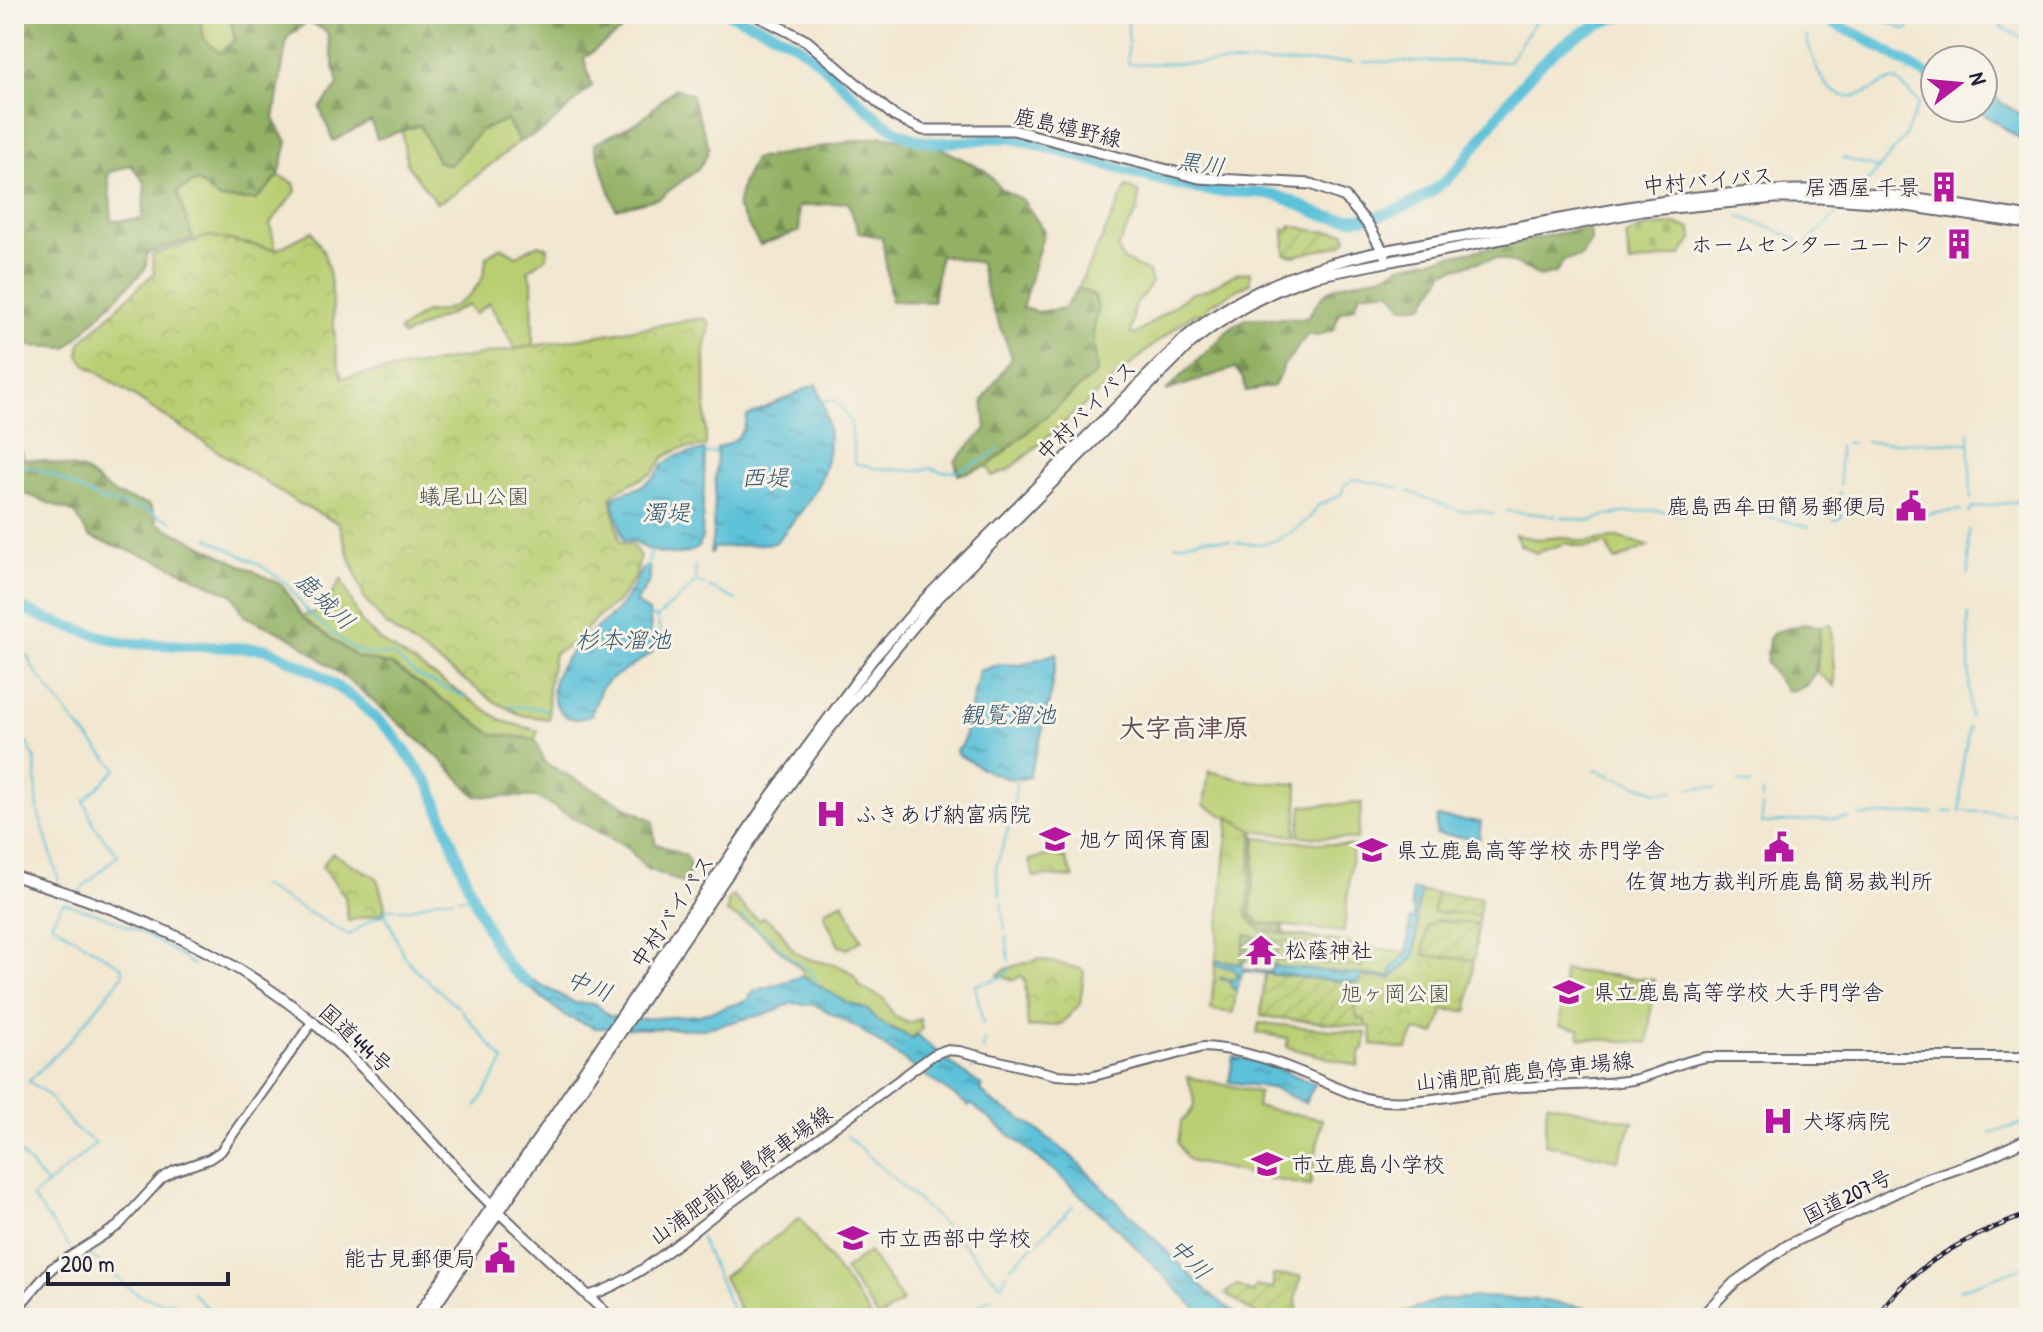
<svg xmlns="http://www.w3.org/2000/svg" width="2043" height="1332" viewBox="0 0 2043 1332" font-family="'Patrick Hand','Klee One',sans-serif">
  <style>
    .grass { fill: #b9ce72; stroke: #6e7856; stroke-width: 2 }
    .forest { fill: url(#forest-firs); stroke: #5a6a50; stroke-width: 2; fill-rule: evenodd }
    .cemetery { fill: url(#cemetery-stones); stroke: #6e7856; stroke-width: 2 }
    .park { fill: url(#park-crowns); stroke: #6e7856; stroke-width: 2 }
    .garden { fill: url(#garden-furrows); stroke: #6e7856; stroke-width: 2 }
    .water { fill: url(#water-ripples); stroke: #3f728a; stroke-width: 2 }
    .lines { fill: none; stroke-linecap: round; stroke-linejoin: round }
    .stream { stroke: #5cc1d9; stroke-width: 2 }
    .river { stroke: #5cc1d9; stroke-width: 11 }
    .secondary-casing { stroke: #6b676f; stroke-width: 12 }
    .primary-casing { stroke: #6b676f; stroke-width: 13 }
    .trunk-casing { stroke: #6b676f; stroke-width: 13 }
    .secondary { stroke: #fff; stroke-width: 8 }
    .primary { stroke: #fff; stroke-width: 9 }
    .trunk { stroke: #fff; stroke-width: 9 }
    .rail-casing { stroke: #22223b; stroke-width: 5 }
    .rail { stroke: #f7f3e8; stroke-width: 2; stroke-dasharray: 6; stroke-linecap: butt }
    .labels { text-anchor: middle; stroke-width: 6; stroke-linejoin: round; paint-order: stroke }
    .street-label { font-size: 22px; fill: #22223b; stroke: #f7f3e8 }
    .poi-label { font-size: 22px; fill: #22223b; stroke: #f7f3e8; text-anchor: start }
    .park-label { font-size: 22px; fill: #4f564c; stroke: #f7f3e8 }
    .water-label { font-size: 24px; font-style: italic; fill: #365a72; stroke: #f7f3e8 }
    .quarter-label { font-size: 26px; font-weight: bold; fill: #654952; stroke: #f7f3e8 }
  </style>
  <defs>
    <pattern id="forest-firs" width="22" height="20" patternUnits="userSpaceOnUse" patternTransform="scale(2)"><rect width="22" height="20" fill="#92b164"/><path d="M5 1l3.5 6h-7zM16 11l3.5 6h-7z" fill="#779054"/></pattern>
    <pattern id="cemetery-stones" width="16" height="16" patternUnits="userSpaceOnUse" patternTransform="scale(2)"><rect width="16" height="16" fill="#b9ce72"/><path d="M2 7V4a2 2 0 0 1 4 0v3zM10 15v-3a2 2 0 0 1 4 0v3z" fill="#9fb164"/></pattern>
    <pattern id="park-crowns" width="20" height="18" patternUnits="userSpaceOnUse" patternTransform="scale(2)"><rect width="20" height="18" fill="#b9ce72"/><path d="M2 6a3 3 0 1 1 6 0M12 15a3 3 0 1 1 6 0" fill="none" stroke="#9fb164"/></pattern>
    <pattern id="garden-furrows" width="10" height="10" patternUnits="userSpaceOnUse" patternTransform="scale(2)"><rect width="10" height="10" fill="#b9ce72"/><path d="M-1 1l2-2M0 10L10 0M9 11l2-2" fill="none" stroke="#9fb164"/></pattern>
    <pattern id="water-ripples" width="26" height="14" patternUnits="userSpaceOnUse" patternTransform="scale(2)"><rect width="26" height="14" fill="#5cc1d9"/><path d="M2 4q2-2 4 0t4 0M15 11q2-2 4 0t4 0" fill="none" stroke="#4c9cb1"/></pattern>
  </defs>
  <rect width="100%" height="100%" fill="#f7f3e8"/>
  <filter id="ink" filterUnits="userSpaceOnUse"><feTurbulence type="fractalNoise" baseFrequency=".0125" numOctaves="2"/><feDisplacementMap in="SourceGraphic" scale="16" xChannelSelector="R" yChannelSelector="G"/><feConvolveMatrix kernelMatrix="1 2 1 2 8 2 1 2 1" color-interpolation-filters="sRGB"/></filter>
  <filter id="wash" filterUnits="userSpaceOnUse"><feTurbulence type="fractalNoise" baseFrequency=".006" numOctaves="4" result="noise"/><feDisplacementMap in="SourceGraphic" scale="32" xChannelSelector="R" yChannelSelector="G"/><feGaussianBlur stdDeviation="1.8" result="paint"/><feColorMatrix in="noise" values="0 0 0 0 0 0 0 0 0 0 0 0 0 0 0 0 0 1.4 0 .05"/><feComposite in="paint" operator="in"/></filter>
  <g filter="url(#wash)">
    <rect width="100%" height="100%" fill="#f2e7d0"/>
    <!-- grass -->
    <path class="grass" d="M200 14H229L235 40 220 53 204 39Z
      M507 120 519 142 455 193 437 203 407 165 402 131 420 125 438 162 481 130Z
      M279 176 294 183 296 191 270 224 276 250 210 236 194 241 176 192 197 181 219 199 256 200Z
      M1127 186 1139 193 1138 210 1117 247 1123 260 1149 272 1152 282 1134 308 1131 334 1135 335 1190 294 1206 290 1237 273 1250 272V283L1208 306 1205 312 1192 315 1155 344 1009 470 992 476 988 466 1097 372 1093 332 1098 310 1095 296 1078 288Z
      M538 244 548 248 547 257 528 271 532 281 533 346 516 349 489 303 475 314 468 305 403 336 399 331 425 312C448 314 473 298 483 276 485 271 485 262 487 256L501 247 517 256Z
      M1515 535 1537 539 1562 537 1586 542 1618 537 1648 546 1615 561 1606 544 1585 548 1566 543 1536 553 1520 545Z
      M341 579 361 622 378 639 503 721 538 731 535 739 493 734 392 665 357 658 303 618 302 616 322 610Z
      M1831 624 1835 687 1817 672 1820 626Z
      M1209 771 1252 782 1298 784 1296 836 1253 831 1204 805Z
      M1362 803 1357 839 1299 836 1302 806Z
      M1256 838 1353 846 1344 932 1259 923 1250 914Z
      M733 896 748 912 760 920 764 917C769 921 775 925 779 929 785 936 788 945 794 951 815 968 850 957 859 986L884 999 894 1016 908 1023 920 1019 922 1029 912 1038 877 1021 868 1010 848 1003 803 976V971L758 930 727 912 728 901Z
      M843 902 862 940 848 949 839 946 824 915 826 910Z
      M1564 970 1654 980 1648 1043 1580 1038 1579 1029 1560 1026Z
      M1188 1077 1259 1092 1257 1107 1322 1119 1310 1186 1244 1174V1172L1193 1162 1186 1158 1178 1143 1181 1122C1201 1106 1193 1099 1188 1077Z
      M1547 1103 1633 1122 1618 1160 1545 1144Z
      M800 1218 872 1318H744L723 1277Z
      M869 1252 903 1301 879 1318 844 1270Z"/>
    <!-- forest -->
    <path class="forest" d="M14 14H200L204 39 220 53 235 40 229 14H626L621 31 584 58 592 86 545 130 519 142 507 120 481 130 450 165 438 162 420 125 377 139 371 121 333 141 320 108 338 85 327 32 308 21 287 38 274 119 287 142 279 176 256 200 219 199 197 181 177 191 193 239 147 253 146 268 67 348 14 345ZM131 165 145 183 142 219 112 221 108 173Z
      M675 88 691 94 709 147 706 157 697 170 659 198 616 209 594 144 641 120Z
      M882 136 937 146 986 171 1001 189 1023 200 1044 231 1022 308 1038 312 1064 308 1078 288 1095 296 1098 310 1093 332 1097 372 988 466 958 475 955 461 986 429 983 400 1012 357 987 294 980 263 940 255 933 302 891 301 882 237 859 233 848 202 798 207 800 231 760 245 737 207 742 184 754 159Z
      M1590 227 1591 241 1581 257 1564 260 1556 273 1540 277C1530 270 1510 260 1498 259 1485 258 1459 268 1445 271L1424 305 1403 307 1390 290 1360 293 1355 307 1339 313 1334 330 1317 336 1308 334 1284 365 1274 386 1246 391 1243 379 1235 368 1166 391 1234 325 1249 318H1307C1313 310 1319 298 1327 292 1344 278 1376 283 1400 266Z
      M14 429 24 459 45 461 83 470 116 495 150 505 158 524 282 585 303 618 357 657 392 665 493 734 535 739 545 763 653 821 655 843 686 856 691 868 685 884 645 868 629 849 536 797 476 796 436 755 358 688 296 640 244 616 233 595 160 561 89 537 75 513 26 494 14 501Z
      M1804 624 1820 626C1818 651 1822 694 1786 690L1766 663 1769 639 1774 632Z
      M1229 817 1253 831 1256 838 1251 914 1259 923 1281 925 1286 934 1315 938 1277 950C1266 942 1271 936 1253 939L1249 946 1248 959 1242 964 1218 961Z"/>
    <!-- cemetery -->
    <path class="cemetery" d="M1674 224 1691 228 1692 240 1681 255 1630 264 1626 235 1641 228Z"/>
    <!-- park -->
    <path class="park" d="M312 231C316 239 321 246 324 254 338 291 329 339 342 378L701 318 708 320 710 326 705 349 706 446 679 449 664 457 653 473 615 491 611 498 620 541 624 544 632 545 640 556 636 576 617 603 598 616 572 645 554 653 548 688 549 719 521 715 495 702 385 624 364 598 338 523 294 501 86 365 79 356 80 343 154 273 152 255 210 236 276 250Z
      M1229 817 1253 831 1247 917 1261 931 1411 953 1416 891 1481 898 1468 1011 1444 1010 1435 1034 1415 1031 1407 1049 1372 1045 1371 1027 1261 1016 1265 974H1272L1278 940 1245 935 1233 1013 1211 1010Z
      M332 853 377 878 385 906 383 913 348 921 345 897 322 866Z
      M1048 855 1065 858 1074 878 1049 876 1034 877 1029 860Z
      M1039 959 1082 969 1084 973 1080 1004 1061 1024 1028 1028 1025 980 1021 976 1014 980 998 975 1008 968Z
      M1259 1023 1366 1033 1364 1049 1361 1051 1358 1066 1287 1047V1038L1257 1033Z"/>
    <!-- garden -->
    <path class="garden" d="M1291 225 1315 231 1345 232 1347 239 1341 245 1294 256 1285 254 1284 229H1289Z
      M1436 893 1481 898 1479 915 1433 912Z
      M1435 920 1478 924 1474 960 1424 955 1427 927Z
      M1315 938 1371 947 1366 951 1362 967 1276 960 1277 950 1282 948 1283 940 1313 945 1316 942Z
      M1265 974 1353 982 1350 985 1357 1017 1366 1021 1364 1027 1261 1016Z
      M1273 1275 1301 1276 1296 1297 1298 1318H1261L1225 1293 1237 1285 1253 1293 1256 1286 1273 1289Z"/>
    <!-- water -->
    <path class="water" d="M1983 85 2002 103 2029 119V145L1975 108H1983Z
      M816 384C845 455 822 490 775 543L713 548 712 553H710L713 534 717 448C735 443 744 435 747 416Z
      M705 450 702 537 698 548C683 557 665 555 648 549 638 546 635 540 624 541L613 500 616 495 638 488 655 477 664 464 676 456Z
      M646 567 650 568V580L636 603 649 612 653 647 652 653 608 681 601 688 591 715C582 720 570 721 562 713 529 677 591 634 614 613 624 603 636 583 641 570Z
      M1057 653 1047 715 1029 777C1005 786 977 765 957 754L956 749 962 746 979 671 1000 664 1021 665Z
      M1437 817 1481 822 1479 839 1436 834Z
      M1412 890 1421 891 1416 919 1418 920 1415 956 1391 979 1362 976 1358 983 1242 971 1237 990H1234L1229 980 1220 979 1222 977 1233 980 1238 976 1232 968 1217 966V961L1242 964 1244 969 1271 972 1272 966 1391 977 1392 967 1407 953 1410 919H1413L1414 909 1411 908Z
      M519 973 575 1003 596 1004 609 1016 640 1019 699 1015 746 1001 754 991 803 976 848 1003 868 1010 877 1021 912 1038 918 1035 946 1060 982 1086 980 1090 995 1104 1029 1123 1071 1156 1210 1294 1242 1318H1205L1116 1227 1053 1170 971 1104 969 1106 858 1028 816 1005 792 1003 770 1013 703 1029 595 1028 565 1016 515 976Z
      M1233 1057 1263 1062 1315 1084 1305 1103 1272 1088 1229 1082Z
      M1482 1297 1539 1300 1643 1318H1386L1438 1300Z"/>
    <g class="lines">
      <!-- stream -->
      <path class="stream" d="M1128 14V64L1352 62
        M1870 14 1906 30 1909 29 1907 14
        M2001 14V27L2029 41
        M1806 36C1815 67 1826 112 1870 91 1881 86 1885 79 1898 81L1919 103 1904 138 1864 186
        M2027 40 2021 87 2029 93
        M1364 62 1509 61 1540 14
        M1908 73 1912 66
        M1843 158 1880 169
        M1739 216 1788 235 1804 246 1843 208
        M823 402 830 400 838 402 851 422 855 463 874 468 916 471 932 468 941 472 958 471 985 459 999 449
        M1969 432 1971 499
        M1866 442 1969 443
        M1845 443H1852
        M1839 446 1840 485
        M702 455 716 452
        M14 462 51 474 100 500 146 510 173 522
        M1408 491 1460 511 1478 510 1493 514
        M1507 511 1556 516
        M1969 513 1972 508 2029 500
        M1561 517 1591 521 1607 515 1652 510 1682 514 1704 507 1713 510 1755 513 1809 527
        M1898 518 1961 510
        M1833 521 1841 518 1840 492
        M208 538 260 565 286 583 310 615 349 646 364 654 393 655 416 675 465 697
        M1235 542C1246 543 1257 546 1267 543 1285 538 1311 522 1318 505L1341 495 1344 486 1354 479 1400 488
        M1175 545 1206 538 1230 541
        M695 566 696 580
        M648 568 651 550
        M1968 574 1969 529
        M709 587 736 600
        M1968 613 1970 717
        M649 616 657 618 663 645
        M657 618 696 582 704 585
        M14 647 28 657 33 668 78 727 117 769 84 801 95 827 118 855 81 889 80 894
        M509 706 547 709
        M1969 727 1962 768 1960 811 2029 814
        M14 729 30 748 35 760 38 811 59 881
        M1595 770 1657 792 1675 791
        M1739 781 1751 785
        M1690 788H1716
        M1762 792V800
        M1762 806V823L1850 818
        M1945 812 1953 811
        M1860 816 1933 813
        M261 886 349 935 374 918 385 914 386 909H411L438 899H453
        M1000 897 996 868 1012 816 1017 779
        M459 898 472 895
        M1001 903 1005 930
        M386 915 404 956 419 973 458 1007
        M741 916 766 934 792 959 812 972 817 983
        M1006 936 1009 961
        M461 1010 504 1061 477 1106
        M983 1024 975 985 1000 978 1010 970V967
        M983 1051 984 1040
        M972 1069 977 1063
        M1989 1133 2029 1122
        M847 1136 952 1232 1001 1285 1007 1274
        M14 1146 47 1185 32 1197 71 1249
        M47 1185 96 1143 75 1129 47 1094 29 1081 72 1038 123 975 122 967 51 923 63 903C109 915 155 937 193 965
        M700 1237 736 1318
        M87 1253C122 1276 129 1302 176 1303
        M1010 1268 1073 1206
        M1959 1290 2029 1265
        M192 1292 216 1318
        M14 1297 16 1298
        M26 1307 38 1318
        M961 1318 991 1298"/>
      <!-- river -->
      <path class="river" d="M729 14C756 25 784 35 807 52 844 80 873 127 918 140 947 147 980 137 1010 138 1073 153 1135 176 1198 189 1222 194 1246 191 1270 194 1290 197 1307 211 1326 216 1378 228 1434 199 1465 160 1516 94 1542 38 1628 14
        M1813 14 1863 37 1935 80
        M14 605 52 621 123 643 267 649 315 672 356 700 392 733 431 787 472 895 496 947 509 967 528 983"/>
    </g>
  </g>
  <g filter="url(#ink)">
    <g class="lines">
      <!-- secondary casing -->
      <g class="secondary-casing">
        <path id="secondary" d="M588 1296C639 1280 679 1241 721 1210 791 1158 862 1107 933 1055L945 1050 959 1051 1056 1075 1090 1077 1203 1047C1237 1048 1272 1060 1303 1073 1329 1083 1355 1099 1383 1101 1431 1104 1464 1092 1510 1088 1550 1084 1592 1087 1632 1080 1658 1075 1681 1060 1708 1057H2029
          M14 1312 52 1268 118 1226 161 1179 174 1171 209 1159 221 1151 313 1021"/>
      </g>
      <!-- primary casing -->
      <g class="primary-casing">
        <path id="primary" d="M754 14 807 41 894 116 923 130H1013L1199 178 1311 184 1345 197 1369 226 1385 255"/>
      </g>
      <!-- trunk casing -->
      <g class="trunk-casing">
        <path id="trunk" d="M14 876C102 903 193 936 269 989 347 1042 407 1115 470 1183 515 1230 564 1272 611 1318
          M416 1318 771 796 872 660 925 599 1187 336C1281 259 1396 249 1511 228 1607 210 1702 191 1800 190 1876 189 1954 205 2029 217
          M427 1318 777 802 828 731 933 603 1191 343C1229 313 1269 290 1316 276L1642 211 1775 198H1820L1886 203 2029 224
          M1700 1318 1735 1282 1788 1245 1915 1183 1985 1159 2029 1138"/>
      </g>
      <!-- secondary -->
      <use href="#secondary" class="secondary"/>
      <!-- primary -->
      <use href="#primary" class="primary"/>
      <!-- trunk -->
      <use href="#trunk" class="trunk"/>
      <!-- rail casing -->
      <g class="rail-casing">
        <path id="rail" d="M1876 1318C1911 1264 1970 1235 2029 1214"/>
      </g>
      <!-- rail -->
      <use href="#rail" class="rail"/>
    </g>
  </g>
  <!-- icons -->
  <defs>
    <g id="building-bare" transform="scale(2.4)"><path d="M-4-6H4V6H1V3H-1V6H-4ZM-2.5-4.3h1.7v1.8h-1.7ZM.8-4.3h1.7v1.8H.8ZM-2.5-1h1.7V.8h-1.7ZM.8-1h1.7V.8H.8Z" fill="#b5179e" stroke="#f7f3e8" stroke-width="2.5" paint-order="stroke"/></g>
    <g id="civic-bare" transform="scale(2.4)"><path d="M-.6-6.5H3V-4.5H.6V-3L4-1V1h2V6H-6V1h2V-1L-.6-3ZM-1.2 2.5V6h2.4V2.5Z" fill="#b5179e" stroke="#f7f3e8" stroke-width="2.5" paint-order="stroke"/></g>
    <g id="hospital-bare" transform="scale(2.4)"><path d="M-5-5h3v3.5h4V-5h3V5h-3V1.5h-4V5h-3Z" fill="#b5179e" stroke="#f7f3e8" stroke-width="2.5" paint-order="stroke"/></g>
    <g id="school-bare" transform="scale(2.4)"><path d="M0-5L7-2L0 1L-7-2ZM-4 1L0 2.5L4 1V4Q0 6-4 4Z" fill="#b5179e" stroke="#f7f3e8" stroke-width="2.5" paint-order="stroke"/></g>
    <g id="temple-bare" transform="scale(2.4)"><path d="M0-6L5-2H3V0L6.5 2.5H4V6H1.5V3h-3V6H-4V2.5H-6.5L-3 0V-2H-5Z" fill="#b5179e" stroke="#f7f3e8" stroke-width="2.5" paint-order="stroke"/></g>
  </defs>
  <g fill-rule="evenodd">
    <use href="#building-bare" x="1944" y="187"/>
    <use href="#building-bare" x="1959" y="244"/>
    <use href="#civic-bare" x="1911" y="506"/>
    <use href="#hospital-bare" x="831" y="814"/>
    <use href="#school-bare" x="1055" y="839"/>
    <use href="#civic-bare" x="1779" y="847"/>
    <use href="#school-bare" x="1372" y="850"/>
    <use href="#temple-bare" x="1261" y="950"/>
    <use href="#school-bare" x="1569" y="992"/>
    <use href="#hospital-bare" x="1778" y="1121"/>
    <use href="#school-bare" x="1267" y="1164"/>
    <use href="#school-bare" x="853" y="1238"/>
    <use href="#civic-bare" x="500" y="1258"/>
  </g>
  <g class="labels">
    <!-- street labels -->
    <g class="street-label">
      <text transform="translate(1068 127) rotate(13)" y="8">鹿島嬉野線</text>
      <text transform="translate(1708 180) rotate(-5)" y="8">中村バイパス</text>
      <text transform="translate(1086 410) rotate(-45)" y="8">中村バイパス</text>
      <text transform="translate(672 911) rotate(-56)" y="8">中村バイパス</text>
      <text transform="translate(356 1038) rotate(43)" y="8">国道444号</text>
      <text transform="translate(1524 1071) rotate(-6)" y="8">山浦肥前鹿島停車場線</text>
      <text transform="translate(740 1175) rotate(-36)" y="8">山浦肥前鹿島停車場線</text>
      <text transform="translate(1847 1196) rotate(-26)" y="8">国道207号</text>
    </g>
    <!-- poi labels -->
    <g class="poi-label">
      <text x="1920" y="195" text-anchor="end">居酒屋 千景</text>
      <text x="1935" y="252" text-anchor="end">ホームセンター ユートク</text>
      <text x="1887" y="514" text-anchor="end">鹿島西牟田簡易郵便局</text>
      <text x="855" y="822">ふきあげ納富病院</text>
      <text x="1079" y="847">旭ケ岡保育園</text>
      <text x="1396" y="858">県立鹿島高等学校 赤門学舎</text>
      <text x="1779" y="889" text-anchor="middle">佐賀地方裁判所鹿島簡易裁判所</text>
      <text x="1285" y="958">松蔭神社</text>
      <text x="1593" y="1000">県立鹿島高等学校 大手門学舎</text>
      <text x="1802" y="1129">犬塚病院</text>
      <text x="1291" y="1172">市立鹿島小学校</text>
      <text x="877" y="1246">市立西部中学校</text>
      <text x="476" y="1266" text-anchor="end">能古見郵便局</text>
    </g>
    <!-- park labels -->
    <g class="park-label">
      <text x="474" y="504">蟻尾山公園</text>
      <text x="1395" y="1001">旭ヶ岡公園</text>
    </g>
    <!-- water labels -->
    <g class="water-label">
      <text transform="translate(1201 164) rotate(9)" y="8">黒川</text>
      <text x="765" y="486">西堤</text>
      <text x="666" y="521">濁堤</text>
      <text transform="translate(325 601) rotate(44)" y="8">鹿城川</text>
      <text x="623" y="648">杉本溜池</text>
      <text x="1008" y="723">観覧溜池</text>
      <text transform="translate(589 986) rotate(21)" y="8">中川</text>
      <text transform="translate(1190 1259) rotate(45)" y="8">中川</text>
    </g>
    <!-- quarter labels -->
    <g class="quarter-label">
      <text x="1184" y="737">大字高津原</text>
    </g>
  </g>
  <!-- margin -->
  <rect width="2043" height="1332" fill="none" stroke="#f7f3e8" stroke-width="48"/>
  <!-- north arrow -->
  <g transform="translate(1959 84) rotate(74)"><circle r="38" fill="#f7f3e8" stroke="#a29fa3" stroke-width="2"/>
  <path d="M0-6L14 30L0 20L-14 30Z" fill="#b5179e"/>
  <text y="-12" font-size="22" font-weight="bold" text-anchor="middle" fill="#22223b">N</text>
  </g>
  <!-- scale -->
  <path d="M48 1272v12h180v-12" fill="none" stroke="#22223b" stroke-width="4"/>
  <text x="60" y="1272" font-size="24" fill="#22223b" stroke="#f7f3e8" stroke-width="6" paint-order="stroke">200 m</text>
</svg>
